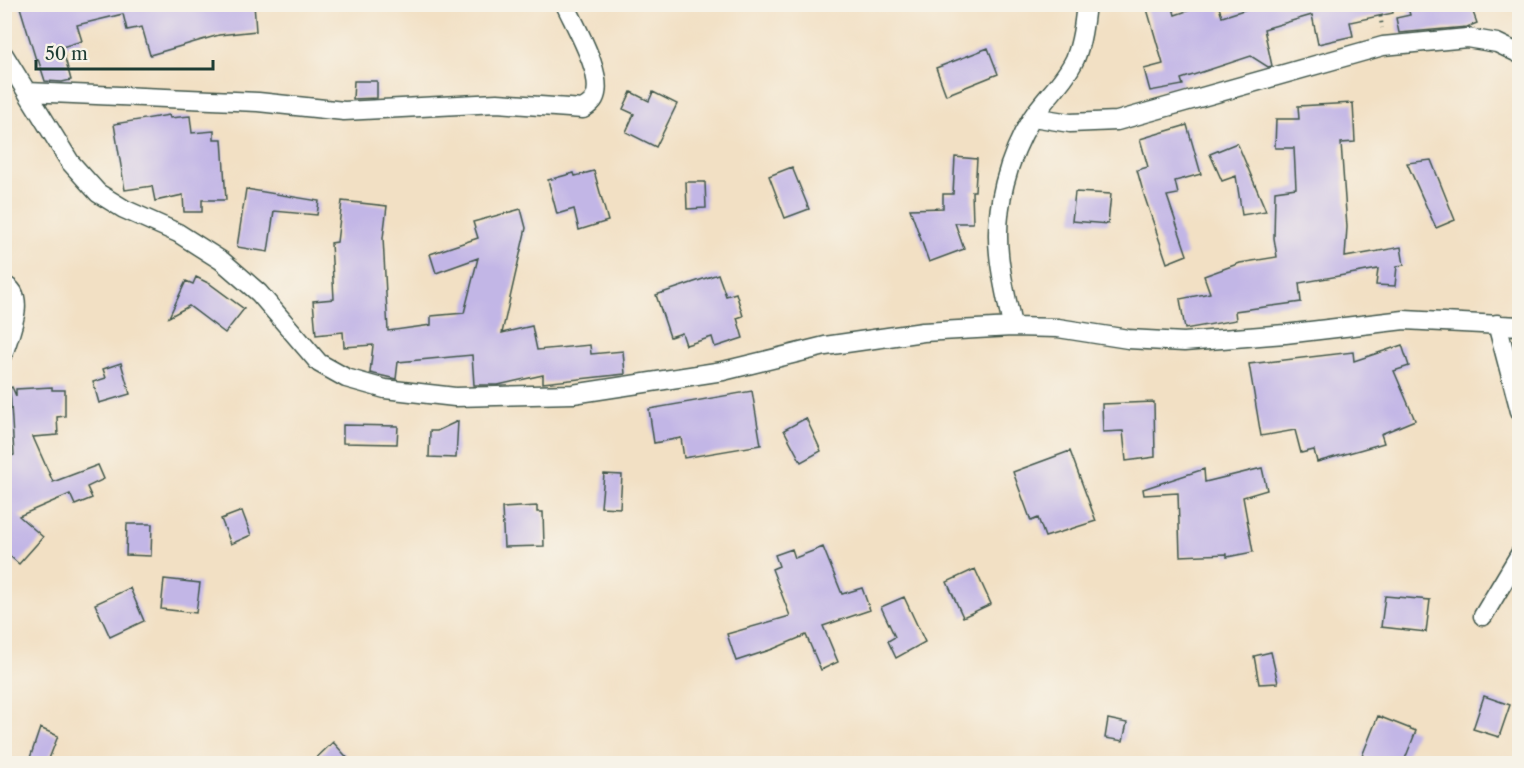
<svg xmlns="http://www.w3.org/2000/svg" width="1524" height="768" viewBox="0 0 1524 768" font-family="'Libre Caslon Text',serif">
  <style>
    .building { fill: #c2b6e6 }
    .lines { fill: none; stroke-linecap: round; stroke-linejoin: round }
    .street-casing { stroke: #3f554a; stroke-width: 21 }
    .path { stroke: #3f554a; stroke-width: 4; stroke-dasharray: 1.5 4.5; stroke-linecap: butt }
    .street { stroke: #fff; stroke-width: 18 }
  </style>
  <rect width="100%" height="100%" fill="#f7f3e8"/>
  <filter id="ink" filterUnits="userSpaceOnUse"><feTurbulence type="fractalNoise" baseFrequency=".0167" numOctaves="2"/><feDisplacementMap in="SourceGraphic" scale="12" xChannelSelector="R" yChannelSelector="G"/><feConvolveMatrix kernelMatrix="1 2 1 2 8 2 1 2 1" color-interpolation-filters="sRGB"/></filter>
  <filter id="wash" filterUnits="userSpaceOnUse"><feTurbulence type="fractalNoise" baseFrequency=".008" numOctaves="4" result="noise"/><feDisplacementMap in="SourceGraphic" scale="24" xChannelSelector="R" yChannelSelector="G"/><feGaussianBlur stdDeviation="1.35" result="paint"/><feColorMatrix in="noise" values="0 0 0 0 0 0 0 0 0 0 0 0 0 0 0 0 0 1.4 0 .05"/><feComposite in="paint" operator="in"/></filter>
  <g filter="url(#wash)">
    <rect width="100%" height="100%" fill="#f2e0c4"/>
    <g id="blocks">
      <!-- building -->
      <path class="building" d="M19 4H132L133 10 153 4H254L256 31 219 35 150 55 142 27 127 30 123 14 77 25 82 41 62 47 71 80 62 82 45 81 38 59 36 60Z
        M1162 4H1172L1175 15 1208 4H1218L1222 17 1262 4H1392L1393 13 1350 22 1353 36 1318 44 1312 15 1264 29 1272 66 1268 67 1251 56 1181 79 1183 85 1150 91 1144 69 1163 64 1147 9Z
        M1407 4H1470L1477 23 1467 27 1399 33 1396 18 1410 15Z
        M988 48 998 74 946 95 936 68Z
        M354 81H377V98L353 99Z
        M631 92 649 101 653 92 677 104 656 147 626 132 634 114 623 109Z
        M1353 103 1355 142 1341 143 1347 227 1345 257 1401 247 1404 265 1397 266 1395 286 1376 285 1378 269 1299 283 1301 302 1235 311 1236 320 1185 329 1180 299 1210 293 1204 276 1240 263 1277 257 1274 238 1275 191 1296 188 1294 148H1275L1276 119H1299L1298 106Z
        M169 115 170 118 190 116 192 133 214 131V139H222L226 200H202V212H184L183 195 155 201 152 186 125 190 114 124Z
        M1187 125 1201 174 1175 181 1178 194 1167 196 1187 255 1167 263 1144 195 1137 170 1148 167 1140 139Z
        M1237 143 1239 147 1266 211 1242 215 1236 176 1222 181 1210 154Z
        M955 157 977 159 975 191H972L973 223H955L964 249 929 262 910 209 943 208V194H953Z
        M1431 160 1455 220 1436 228 1407 163Z
        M792 167 809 209 785 218 769 176Z
        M594 171 608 221 579 230 574 209 557 214 548 180 574 173 575 176Z
        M686 182H705L706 208 687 209Z
        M246 189 319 201 317 215 274 211 268 252 237 247Z
        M1075 192 1111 194 1108 224 1072 221Z
        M342 201 387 206 383 238 388 331 431 325V316L464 313 478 258 436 273 430 254 478 238 473 222 521 209 526 228 502 333 532 326 537 350 590 345 591 354 623 351 625 374 543 383V375L498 385H474L472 355 398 362 396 379 370 373 373 345 344 347 343 332 316 335 313 301 334 299 331 243 337 242Z
        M718 274 726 296 736 293 743 316 737 318 743 338 715 347 712 337 686 345 682 333 670 337 656 295Z
        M196 277 210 284 244 309 225 333 189 306 169 317 186 281 193 284Z
        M1402 345 1409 366 1394 371 1415 420 1381 434 1384 443 1317 462 1314 450 1301 453 1295 430 1261 436 1249 364 1353 352 1354 361Z
        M121 363 130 394 99 403 93 382 106 378 103 369Z
        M12 387 16 396V389L52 387V390H65V416L57 417 58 435 33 437 53 482 98 465 104 479 87 487 92 498 75 505 70 494 19 516 43 537 19 564 4 551V459L14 455 10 388Z
        M752 391 761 445 684 458 681 438 654 443 649 409Z
        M1154 402 1155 457 1126 461 1123 431 1103 432 1102 404Z
        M806 418 821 451 801 462 784 430Z
        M458 421 456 458 429 457 430 431H437Z
        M343 425 398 426 397 444 343 443Z
        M1070 451 1096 521 1045 537 1038 518 1031 521 1013 472Z
        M1262 468 1267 490 1243 497 1253 552 1227 557V554L1180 556 1178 493 1144 495 1143 489 1204 469 1205 482Z
        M604 474 622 475 620 508 601 507Z
        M537 506V512H543L544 546 504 547 502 508Z
        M242 511 251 535 231 544 221 519Z
        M127 524H152L151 556 126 555Z
        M823 547 842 594 862 588 870 610 823 626 838 662 821 670 806 635 773 649 736 661 727 634 790 616 772 569 779 566 775 555 792 549 795 558Z
        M975 569 991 604 963 617 947 582Z
        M164 579 200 583 196 613 161 609Z
        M130 588 144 621 110 637 95 604Z
        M1385 596 1430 600 1426 632 1381 627Z
        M904 597 925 642 896 658 888 641 895 637 881 607Z
        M1271 652 1278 683 1259 684 1254 656Z
        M1484 696 1510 705 1499 737 1473 729Z
        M1378 716 1416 731 1403 764H1381L1362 756Z
        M1108 719 1127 723 1123 741 1105 738Z
        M40 728 58 736 47 764H28Z
        M333 742 353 764H310Z"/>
    </g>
  </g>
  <g filter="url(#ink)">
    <use href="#blocks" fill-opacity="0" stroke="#3f554a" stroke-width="1.5"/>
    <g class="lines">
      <!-- street casing -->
      <g class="street-casing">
        <path id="street" d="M4 55 70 162 98 193 124 209 178 233 222 261 259 293 319 363 346 378 385 389 455 397 573 394 723 371 825 346 923 332 1012 327 1058 328 1128 339 1184 342 1285 334 1404 320 1520 326
          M27 92 258 102 344 111 497 103 583 109C586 107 592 103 594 99 606 78 575 26 565 4
          M1033 117 1070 123 1117 121 1383 46 1467 38 1497 43 1520 54
          M4 285C28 295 9 335 4 352
          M1497 324 1520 411
          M1012 327C1008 303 1001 278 999 254 994 208 1008 157 1032 118 1045 98 1065 81 1075 59 1082 42 1084 22 1086 4
          M1483 616 1520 554"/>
      </g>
      <!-- path -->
      <path class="path" d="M1379 4 1382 28"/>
      <!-- street -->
      <use href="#street" class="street"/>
    </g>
  </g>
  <!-- margin -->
  <rect width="1524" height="768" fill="none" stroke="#f7f3e8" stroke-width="24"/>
  <!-- scale -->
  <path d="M36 60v9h177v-9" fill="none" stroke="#1f3d34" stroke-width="3"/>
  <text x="45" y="60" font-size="18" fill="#1f3d34" stroke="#f7f3e8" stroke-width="4.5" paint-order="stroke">50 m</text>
</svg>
